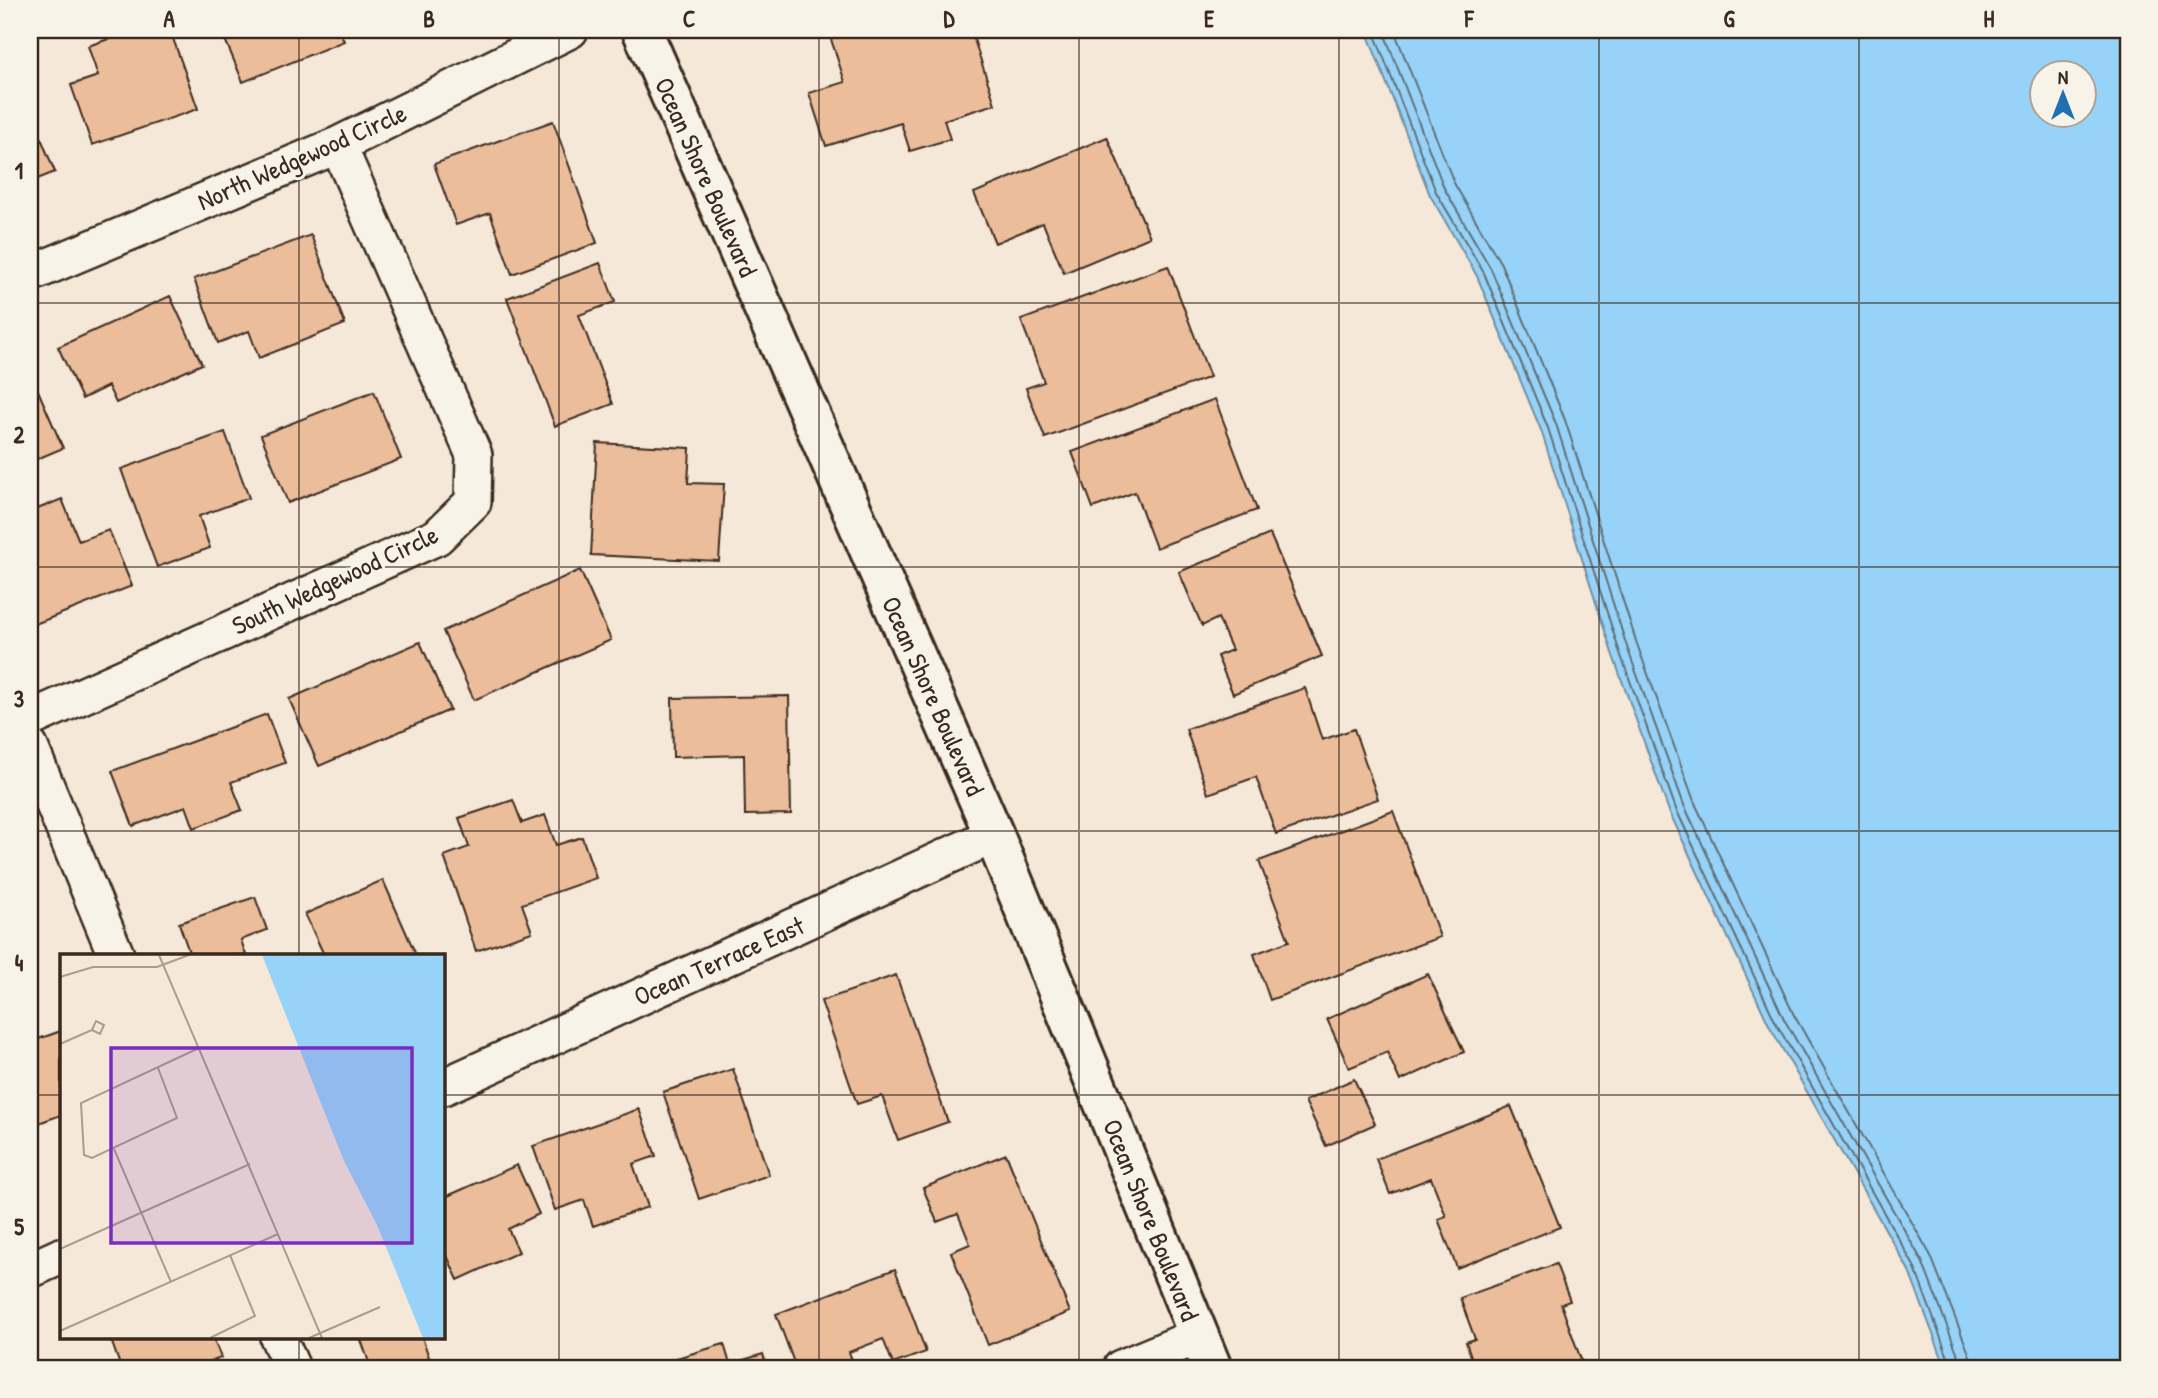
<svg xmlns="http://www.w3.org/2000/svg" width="2158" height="1398" viewBox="0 0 2158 1398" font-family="'Patrick Hand',sans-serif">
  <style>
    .water { fill: #97d3f8; stroke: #728fa1; stroke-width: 2; fill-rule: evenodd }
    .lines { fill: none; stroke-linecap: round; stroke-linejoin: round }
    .shore { stroke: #606e75; stroke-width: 2 }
    .building { fill: #ebbd9b; stroke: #3b2a1e; stroke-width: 2 }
    .minor-casing { stroke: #3b2a1e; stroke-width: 40 }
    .primary-casing { stroke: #3b2a1e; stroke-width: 44 }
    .minor { stroke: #f7f3e8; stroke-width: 35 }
    .primary { stroke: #f7f3e8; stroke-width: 38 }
    .grid { fill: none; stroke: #3b2a1e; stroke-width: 2; stroke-opacity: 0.55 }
    .labels { text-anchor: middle; stroke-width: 6; stroke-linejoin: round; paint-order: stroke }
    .street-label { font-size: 26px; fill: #3b2a1e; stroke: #f7f3e8 }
    .inset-road { fill: none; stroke: #ab9c8e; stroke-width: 2 }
    .view { fill: #7b2cbf; fill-opacity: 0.15; stroke: #7b2cbf; stroke-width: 3.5 }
    .inset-edge { fill: none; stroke: #3b2a1e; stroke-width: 3.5 }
    .neatline { fill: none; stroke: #3b2a1e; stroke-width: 2.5 }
    .grid-label { font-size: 23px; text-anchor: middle; font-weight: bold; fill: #3b2a1e }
  </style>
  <rect width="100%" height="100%" fill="#f5e8d9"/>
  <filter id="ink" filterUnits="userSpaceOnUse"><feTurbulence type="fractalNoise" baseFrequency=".0143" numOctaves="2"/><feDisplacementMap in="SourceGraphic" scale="14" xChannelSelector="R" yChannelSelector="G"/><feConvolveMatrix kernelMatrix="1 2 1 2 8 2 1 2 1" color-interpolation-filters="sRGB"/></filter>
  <g filter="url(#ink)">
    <!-- water -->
    <path class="water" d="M1366 30H2128V1368H1946L1908 1269 1770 1027 1669 811 1612 653 1541 430 1477 276 1430 195ZM2042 74H2084V116H2042Z"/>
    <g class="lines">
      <!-- shore -->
      <path class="shore" d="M1373 30 1436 192 1484 273 1548 428 1619 650 1676 809 1776 1023 1914 1266 1952 1368
        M1383 30 1444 188 1491 269 1556 424 1627 647 1684 805 1784 1019 1922 1261 1960 1360 1961 1368
        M1394 30 1454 183 1501 264 1565 420 1637 644 1694 801 1794 1015 1931 1256 1970 1356 1972 1368"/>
    </g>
    <!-- building -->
    <path class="building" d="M135 30H170L198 109 92 145 71 85 98 76 88 46Z
      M221 30H339L344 41 243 82Z
      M828 30H971L995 104 944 120 950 139 910 151 901 123 826 146 809 93 845 82Z
      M30 112 55 172 30 182Z
      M553 121 597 243 512 274 490 213 456 225 434 164Z
      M1107 137 1150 237 1064 273 1043 223 995 243 974 193Z
      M311 235 345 324 259 358 249 331 218 343 194 279Z
      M600 263 615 302 579 315 613 404 555 426 507 298Z
      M1168 266 1210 377 1045 438 1026 388 1044 382 1021 320Z
      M170 296 202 364 116 403 108 386 82 399 58 347Z
      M30 372 63 448 30 462Z
      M374 391 401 459 288 503 261 435Z
      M1215 399 1257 510 1156 548 1135 492 1093 508 1072 452Z
      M225 432 249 498 199 516 210 548 157 567 121 469Z
      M597 443 690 448 688 483 724 484 719 561 591 555Z
      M62 499 79 541 109 530 132 586 30 626V512Z
      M1270 534 1322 656 1233 694 1217 656 1232 650 1218 618 1202 626 1179 572Z
      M580 570 611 640 474 700 443 631Z
      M420 642 450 710 319 766 289 699Z
      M1305 688 1322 740 1354 729 1378 799 1276 834 1256 777 1208 794 1186 729Z
      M789 696 791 814 745 815 744 755 673 757 672 698Z
      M267 714 285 763 231 782 242 810 194 828 186 806 133 826 112 771Z
      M513 800 522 823 545 815 556 845 582 837 596 878 522 904 532 932 476 951 444 856 469 847 459 818Z
      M1393 811 1440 937 1270 1000 1254 954 1289 941 1259 861Z
      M383 880 416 955H324L305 914Z
      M255 897 267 930 241 940 246 955H190L179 923Z
      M1428 974 1464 1052 1400 1081 1387 1052 1349 1068 1327 1019Z
      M896 975 948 1122 898 1140 882 1096 857 1104 821 1001Z
      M61 1031V1115L30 1126V1042Z
      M733 1069 769 1175 699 1199 663 1092Z
      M1354 1079 1375 1124 1326 1146 1305 1101Z
      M1511 1106 1560 1227 1457 1268 1438 1219 1446 1216 1431 1178 1390 1194 1376 1159Z
      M639 1109 656 1156 633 1164 648 1207 593 1226 584 1200 555 1210 533 1146Z
      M1006 1154 1070 1312 988 1345 951 1252 970 1244 958 1214 937 1222 923 1188Z
      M517 1165 539 1214 508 1229 519 1252 458 1280 443 1247V1198Z
      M1556 1264 1570 1301 1561 1304 1584 1368H1475L1466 1342 1475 1339 1460 1298Z
      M895 1269 926 1352 893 1364 883 1339 849 1352 855 1368H796L776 1314Z
      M110 1337H213L221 1358 193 1368H121Z
      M360 1337H422L432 1366 425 1368H371Z
      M724 1344 730 1364 763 1354 767 1368H662L660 1363Z"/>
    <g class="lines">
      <!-- minor casing -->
      <g class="minor-casing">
        <path id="minor" d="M30 274 338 145 570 30
          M30 719 437 537 473 502 474 455 338 145
          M30 747 116 955
          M443 1087 994 835
          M30 1270 61 1256
          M278 1337 292 1368
          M1121 1368 1198 1336"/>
      </g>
      <!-- primary casing -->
      <g class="primary-casing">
        <path id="primary" d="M642 30 994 835 1212 1368"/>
      </g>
      <!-- minor -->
      <use href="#minor" class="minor"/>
      <!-- primary -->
      <use href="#primary" class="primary"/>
    </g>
  </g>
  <!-- grid -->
  <path class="grid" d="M299 30V955M559 30V1368M819 30V1368M1079 30V1368M1339 30V1368M1599 30V1368M1859 30V1368M30 303H2128M30 567H2128M30 831H2128M30 1095H61M443 1095H2128M299 1337V1368"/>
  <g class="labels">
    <!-- street labels -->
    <g class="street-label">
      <text transform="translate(302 157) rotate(-24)" y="9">North Wedgewood Circle</text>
      <text transform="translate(706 177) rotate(66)" y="9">Ocean Shore Boulevard</text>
      <text transform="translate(335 580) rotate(-25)" y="9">South Wedgewood Circle</text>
      <text transform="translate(933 696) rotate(66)" y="9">Ocean Shore Boulevard</text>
      <text transform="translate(719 961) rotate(-24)" y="9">Ocean Terrace East</text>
      <text transform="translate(1151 1220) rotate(68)" y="9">Ocean Shore Boulevard</text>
    </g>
  </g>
  <!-- overview -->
  <g transform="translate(60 954)">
    <rect width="385" height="385" fill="#f5e8d9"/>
    <path d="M202 1H385V384H363L317 271 284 207Z" fill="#97d3f8"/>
    <path class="inset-road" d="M99 1 262 384M0 23 33 13H97L129 1M0 90 32 76 36 67 44 71 40 80 32 76M98 114 117 164 32 204 24 201 21 149 139 94M54 195 111 328M0 295 190 210M0 377 218 280M150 384 195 362 170 301M249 384 320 353"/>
    <path class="view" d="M51 94H352V289H51Z"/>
    <rect width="385" height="385" class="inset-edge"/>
  </g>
  <!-- margin -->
  <rect width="2158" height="1398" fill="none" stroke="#f7f3e8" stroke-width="77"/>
  <!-- north arrow -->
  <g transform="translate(2063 94)"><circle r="33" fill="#f7f3e8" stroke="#aca397" stroke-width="2"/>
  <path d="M0-5L12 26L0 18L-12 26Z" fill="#1f6fb2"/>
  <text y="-10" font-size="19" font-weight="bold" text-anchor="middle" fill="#3b2a1e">N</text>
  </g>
  <rect x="38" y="38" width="2082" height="1322" class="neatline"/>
  <g class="grid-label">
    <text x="169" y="27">A</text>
    <text x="429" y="27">B</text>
    <text x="689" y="27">C</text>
    <text x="949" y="27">D</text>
    <text x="1209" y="27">E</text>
    <text x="1469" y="27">F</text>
    <text x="1729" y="27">G</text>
    <text x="1989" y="27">H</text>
    <text x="19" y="179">1</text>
    <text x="19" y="443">2</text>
    <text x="19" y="707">3</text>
    <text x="19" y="971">4</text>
    <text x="19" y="1235">5</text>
  </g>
</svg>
